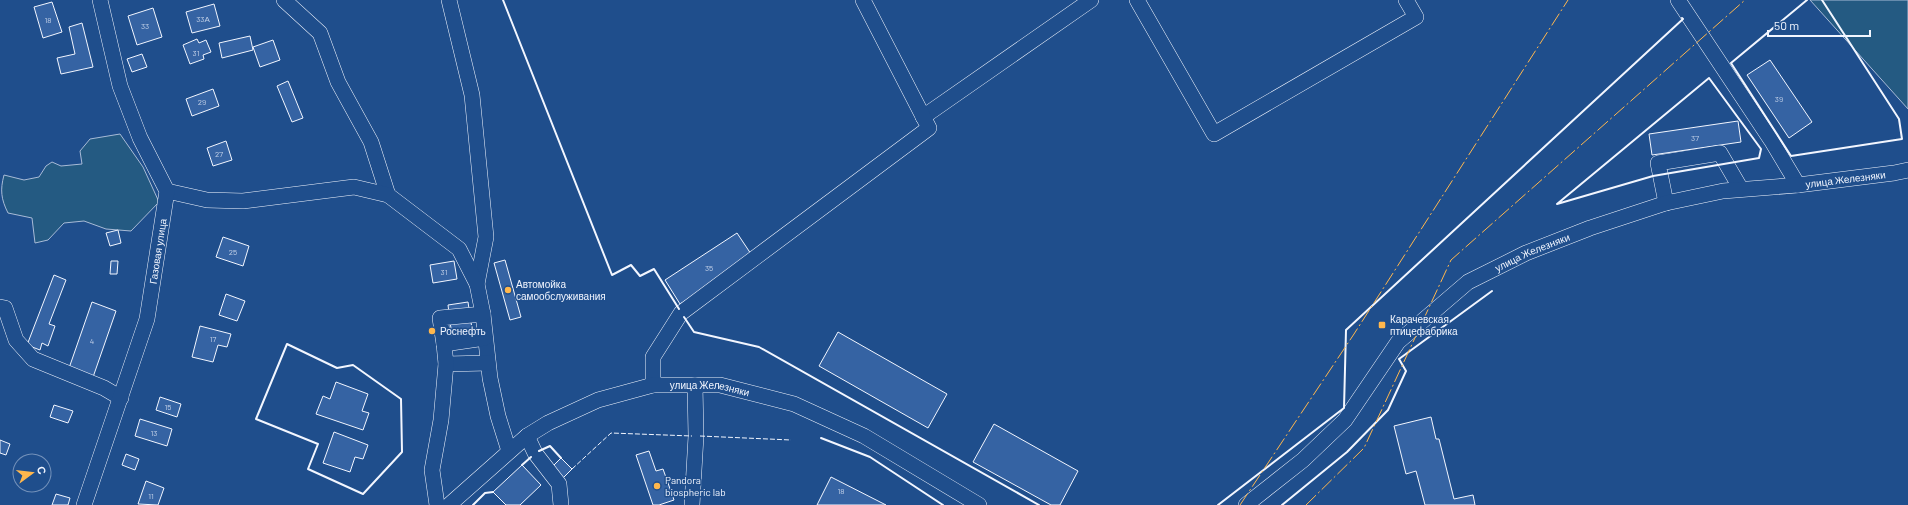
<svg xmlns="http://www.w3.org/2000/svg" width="1908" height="505" viewBox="0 0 1908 505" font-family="Barlow,sans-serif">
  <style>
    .green { fill: #245a82; stroke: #a8bbd7 }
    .building { fill: #3563a3; stroke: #f2f6ff }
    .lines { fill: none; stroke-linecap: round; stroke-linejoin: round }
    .minor-casing { stroke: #f2f6ff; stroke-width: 16 }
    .minor { stroke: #1f4e8c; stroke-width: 15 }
    .fence { stroke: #f2f6ff; stroke-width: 1; stroke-dasharray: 5 2; stroke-linecap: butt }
    .wall { stroke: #f2f6ff; stroke-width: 2 }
    .power { stroke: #ffb74d; stroke-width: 1; stroke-dasharray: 14 3 2 3; stroke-linecap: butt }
    .poi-dot { fill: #ffb74d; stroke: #1f4e8c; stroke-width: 1.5 }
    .labels { text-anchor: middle; stroke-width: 3; stroke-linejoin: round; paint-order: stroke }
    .number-label { font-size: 8px; fill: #c3d1e8 }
    .street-label { font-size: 10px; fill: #f2f6ff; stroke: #1f4e8c }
    .poi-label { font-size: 10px; fill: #f2f6ff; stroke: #1f4e8c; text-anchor: start }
  </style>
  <rect width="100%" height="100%" fill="#1f4e8c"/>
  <!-- green -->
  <path class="green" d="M1810 0H1908V109Z
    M120 134 143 167 159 202 131 231 106 229 84 221 64 223 48 240 35 243 32 218 8 213C1 199 0 190 4 175L24 180 39 177 46 166 52 162 61 166 82 164 80 151 90 139Z"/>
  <!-- building -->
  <path class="building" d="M52 2 62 32 43 38 34 7Z
    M214 4 220 26 192 33 186 12Z
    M153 8 162 37 137 45 128 16Z
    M82 23 93 67 61 74 57 58 75 54 69 27Z
    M250 36 253 50 222 58 219 43Z
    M197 39 199 43 206 40 211 52 203 55 204 59 190 64 183 45Z
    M273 40 280 60 260 67 253 47Z
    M142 54 147 67 132 72 127 59Z
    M1770 60 1812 122 1789 138 1747 75Z
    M288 81 303 118 292 122 277 86Z
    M213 89 219 106 192 116 186 99Z
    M1738 121 1741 142 1652 155 1649 134Z
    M226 141 232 160 213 166 207 148Z
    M118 230 121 243 110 246 106 233Z
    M737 233 753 257 680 304 665 280Z
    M223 237 249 246 243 266 216 257Z
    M505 260 521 317 510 320 494 263Z
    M111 261H118L117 274H110Z
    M454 261 457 279 433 283 430 265Z
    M54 275 66 280 49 324 55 326 48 346 42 343 40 350 27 345Z
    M226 294 245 301 237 321 219 315Z
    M92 302 116 311 92 380 68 371Z
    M468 302 474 342 453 345 448 305Z
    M200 326 231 334 227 347 218 345 213 362 192 357Z
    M838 332 947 394 928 428 819 366Z
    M336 382 368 394 362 411 369 413 363 430 316 414 323 396 330 399Z
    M160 397 181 404 177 417 156 410Z
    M54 405 73 411 68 423 50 417Z
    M1431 417 1436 439H1439L1454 499 1473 495 1475 505H1425L1416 471 1406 474 1394 426Z
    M140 419 172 429 167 446 135 436Z
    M994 424 1078 471 1060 505H1051L973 462Z
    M334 432 368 445 363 459 355 457 350 472 323 463Z
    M0 440 10 444 6 455 0 453Z
    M649 451 656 471 663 469 674 500 659 505H653L636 455Z
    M126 454 139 459 135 470 122 465Z
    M561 458 572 469 563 478 552 467Z
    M522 465 541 485 520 505H506L493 492Z
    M831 477 886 505H817Z
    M146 481 164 488 158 505 138 504Z
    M56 494 70 498 68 505H52Z"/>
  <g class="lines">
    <!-- minor casing -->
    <g class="minor-casing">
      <g id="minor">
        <path d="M284 0 320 33 338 82 371 142 388 195"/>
        <path d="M449 0 472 95 486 237 477 284"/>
        <path d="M1137 0 1214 134 1416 17 1406 0"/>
        <path d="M1678 0 1771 140 1798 185"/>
        <path d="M923 117 1091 0"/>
        <path d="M167 191 207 200 243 201 354 187 388 195 459 249 477 284 483 314 490 378 498 416 509 451"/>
        <path d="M1666 203 1658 163 1720 153 1741 189"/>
        <path d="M0 307 5 308 16 340 33 359 104 388 121 398"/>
        <path d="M444 344 440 318 483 314"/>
        <path d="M446 364 488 363"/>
        <path d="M653 385V357L681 313 929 128 863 0"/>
        <path d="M527 436 535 453 559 484 561 505"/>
        <path id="s1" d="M84 505 147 319 167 191 140 138 120 86 100 0"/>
        <path d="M437 505 432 470 441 420 446 364 444 344 485 338"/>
        <path id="s2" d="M449 505 527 436 548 423 598 400 653 385H720L794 404 864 436 979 505"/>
        <path d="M692 505 696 436 695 385"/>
        <path id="s3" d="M1246 505 1303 460 1345 420 1398 342 1468 282 1526 253 1590 228 1666 203 1723 191 1798 185 1894 173 1908 170"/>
      </g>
    </g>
    <!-- minor -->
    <use href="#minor" class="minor"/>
    <!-- fence -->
    <path class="fence" d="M700 436 791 440
      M572 469 611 433 692 436"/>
    <!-- wall -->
    <path class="wall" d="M503 0 612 275 631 265 640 276 654 269 679 309
      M1807 0 1731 63 1791 156 1902 139 1899 119 1822 0
      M1709 78 1761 149 1759 158 1653 176 1557 204Z
      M684 317 694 332 759 347 1039 505
      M287 344 337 368 353 365 401 399 402 452 363 494 308 469 318 444 256 419Z
      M821 438 870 457 943 505
      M539 451 550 446 561 458
      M522 465 531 457
      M473 505 485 493 493 492
      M1218 505 1344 408 1346 330 1683 19 1682 18
      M1282 505 1347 452 1388 410 1406 371 1399 359 1492 291"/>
    <!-- power -->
    <path class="power" d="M1240 505 1354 334 1568 0
      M1306 505 1364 448 1451 260 1745 0"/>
  </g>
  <!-- markers -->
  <g class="poi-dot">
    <circle cx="508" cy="290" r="4"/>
    <rect x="1378" y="321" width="8" height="8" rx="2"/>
    <circle cx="432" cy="331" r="4"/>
    <circle cx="657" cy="486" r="4"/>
  </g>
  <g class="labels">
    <!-- number labels -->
    <g class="number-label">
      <text x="203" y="22">33А</text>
      <text x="48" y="23">18</text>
      <text x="145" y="29">33</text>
      <text x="196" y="56">31</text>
      <text x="1779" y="102">39</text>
      <text x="202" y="105">29</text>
      <text x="1695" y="141">37</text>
      <text x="219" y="157">27</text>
      <text x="233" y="255">25</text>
      <text x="709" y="271">35</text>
      <text x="444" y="275">31</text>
      <text x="213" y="342">17</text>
      <text x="92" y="344">4</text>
      <text x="168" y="410">15</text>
      <text x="154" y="436">13</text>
      <text x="841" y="494">18</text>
      <text x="151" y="499">11</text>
    </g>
    <!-- street labels -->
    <g class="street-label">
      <text dy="4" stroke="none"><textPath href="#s3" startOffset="712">улица Железняки</textPath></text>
      <text dy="4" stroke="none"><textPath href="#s1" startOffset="265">Газовая улица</textPath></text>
      <text dy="4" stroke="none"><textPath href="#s3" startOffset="388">улица Железняки</textPath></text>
      <text dy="4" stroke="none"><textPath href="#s2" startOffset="298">улица Железняки</textPath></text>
    </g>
    <!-- poi labels -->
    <g class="poi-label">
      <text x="516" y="288">Автомойка<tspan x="516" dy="12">самообслуживания</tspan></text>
      <text x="1390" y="323">Карачевская<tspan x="1390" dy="12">птицефабрика</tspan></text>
      <text x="440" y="335">Роснефть</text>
      <text x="665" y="484">Pandora<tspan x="665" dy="12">biospheric lab</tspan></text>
    </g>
  </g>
  <!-- north arrow -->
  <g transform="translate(32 473) rotate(75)"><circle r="19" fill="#1f4e8c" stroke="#7391ba"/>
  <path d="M0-3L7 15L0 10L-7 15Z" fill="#ffb74d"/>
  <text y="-6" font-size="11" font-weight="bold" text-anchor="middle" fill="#f2f6ff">С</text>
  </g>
  <!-- scale -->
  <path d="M1768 30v6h102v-6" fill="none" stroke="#f2f6ff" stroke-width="2"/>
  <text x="1774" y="30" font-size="12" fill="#f2f6ff" stroke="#1f4e8c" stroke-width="3" paint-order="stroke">50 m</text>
</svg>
